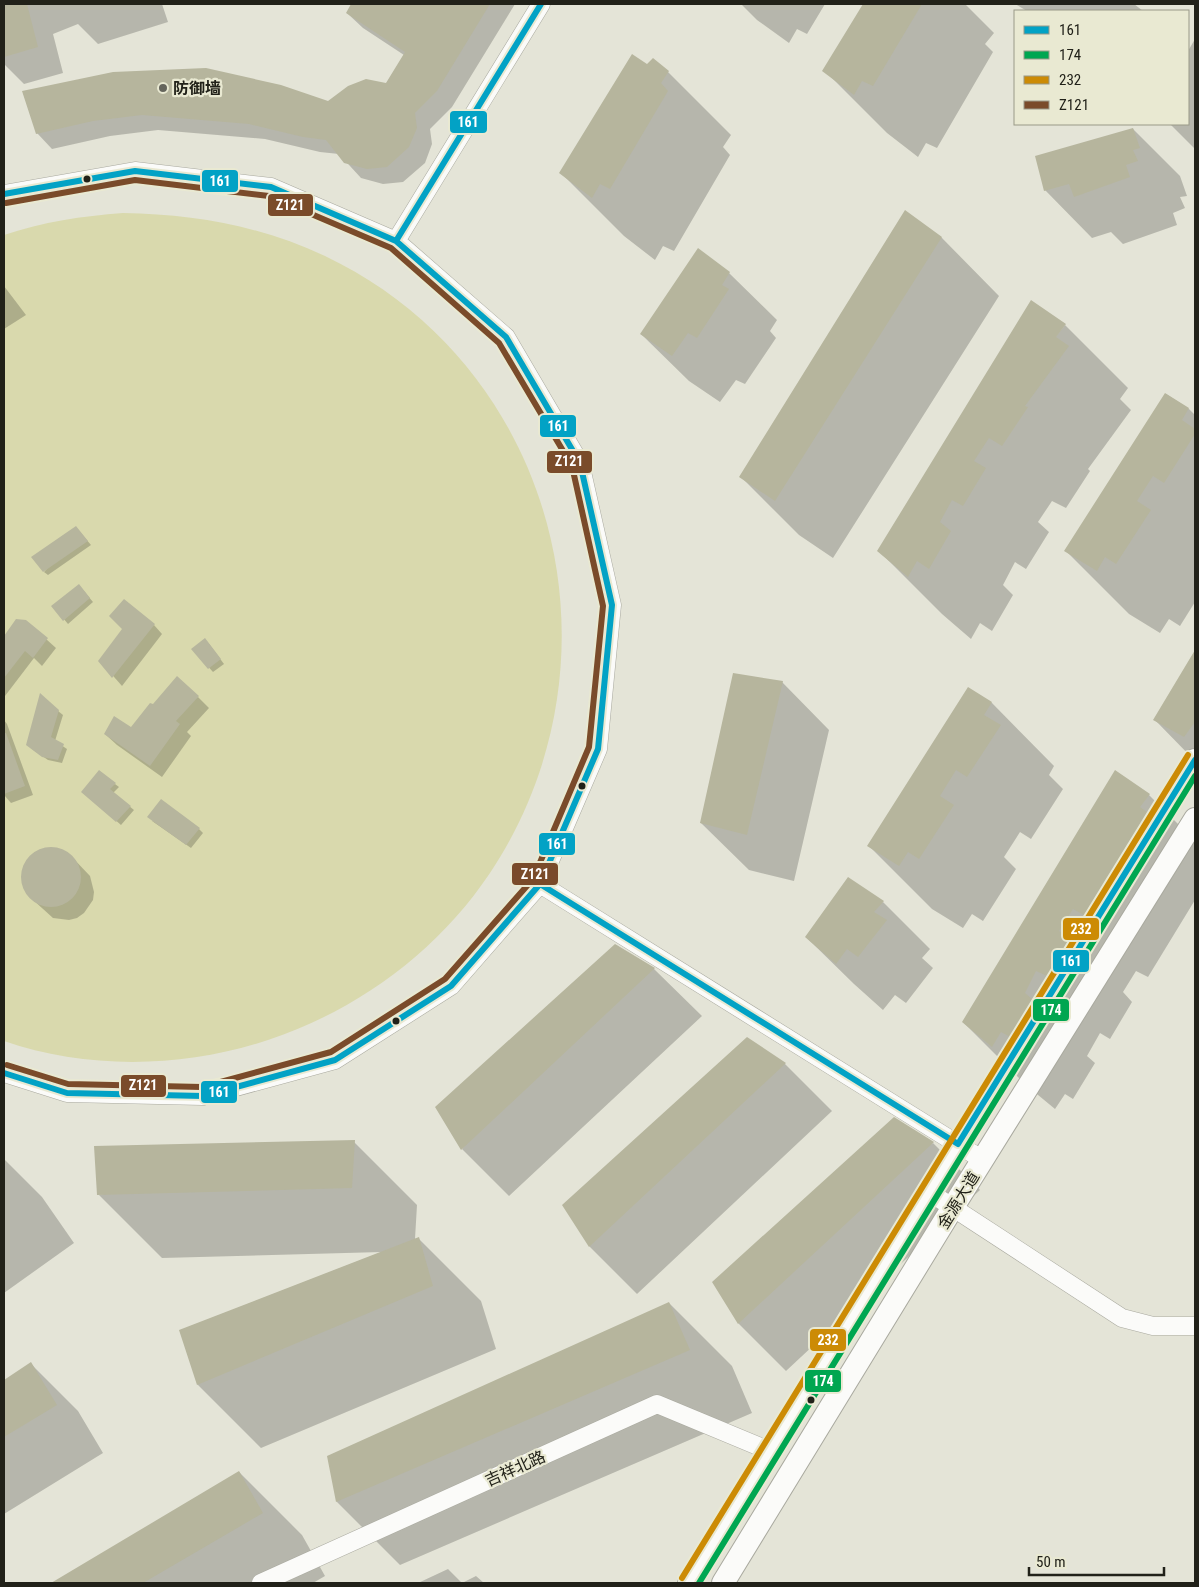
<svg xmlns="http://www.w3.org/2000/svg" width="1199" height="1587" viewBox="0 0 1199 1587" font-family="'Roboto Condensed','Noto Sans SC',sans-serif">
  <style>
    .green { fill: #d9d9ad }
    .shadow { fill: #0003 }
    .building { fill: #b6b59d }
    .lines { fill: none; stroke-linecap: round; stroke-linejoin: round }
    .minor-casing { stroke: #a9a99f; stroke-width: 19 }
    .tertiary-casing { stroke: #a9a99f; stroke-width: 24 }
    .minor { stroke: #fbfbf9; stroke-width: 18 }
    .tertiary { stroke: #fbfbf9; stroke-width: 22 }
    .bus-1-casing { stroke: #e9e9d2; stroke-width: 10 }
    .bus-2-casing { stroke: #e9e9d2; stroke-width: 10 }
    .bus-3-casing { stroke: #e9e9d2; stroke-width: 10 }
    .bus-4-casing { stroke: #e9e9d2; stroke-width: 10 }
    .bus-1 { stroke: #02a2c5; stroke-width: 6 }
    .bus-2 { stroke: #00a651; stroke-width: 6 }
    .bus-3 { stroke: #cc8b05; stroke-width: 6 }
    .bus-4 { stroke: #7a4b2a; stroke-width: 6 }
    .poi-dot { fill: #65655c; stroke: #e9e9d2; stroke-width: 2 }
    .bus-dot { fill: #212119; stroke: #e9e9d2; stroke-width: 2 }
    .labels { text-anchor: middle; stroke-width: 4.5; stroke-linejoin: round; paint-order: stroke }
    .poi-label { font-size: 16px; font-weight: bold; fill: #212119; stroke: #e9e9d2; text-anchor: start }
    .street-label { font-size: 16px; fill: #212119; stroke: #e9e9d2 }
    .line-badge { stroke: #e9e9d2; stroke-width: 2 }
    .badge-label { font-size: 14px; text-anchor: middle; font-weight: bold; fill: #fff }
  </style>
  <rect width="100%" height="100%" fill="#e4e4d7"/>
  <!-- green -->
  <path class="green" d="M123 213C194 214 261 226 325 256 558 367 631 661 490 873 437 952 358 1010 268 1040 185 1068 87 1070 4 1041V235C43 222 82 216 123 213Z"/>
  <!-- shadow -->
  <path class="shadow" d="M4 4H162L168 22 98 44 78 24 53 34 63 73 24 84 4 64Z
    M353 4H515L452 107 430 129 432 144 425 163 403 182 383 184 361 178 339 154 320 152 265 139 158 130 110 136 52 149 37 133 23 92 328 103 386 84 404 55 363 28 347 13Z
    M741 4H825L807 34 797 29 789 43 757 20Z
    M864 4H965L994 33 985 44 993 52 937 148 926 143 918 157 887 133 824 70Z
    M1015 4H1134L1143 11H1027Z
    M1195 39V149L1170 124H1188V51Z
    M648 66 668 72 731 135 723 147 730 155 674 251 663 246 655 260 624 236 561 173Z
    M1133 129 1180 176 1187 196 1180 197 1185 208 1173 213 1177 225 1123 244 1111 232 1092 238 1045 190Z
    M905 212 942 238 999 296 833 558 799 535 741 477Z
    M729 273 777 320 770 331 776 338 745 384 736 380 720 402 689 381 641 334Z
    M4 286 26 315 4 329Z
    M1065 325 1128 388 1120 399 1131 410 1088 469 1090 471 1066 508 1052 501 1038 522 1049 532 1026 569 1015 562 1003 585 1013 595 992 631 980 623 971 639 942 614 879 551Z
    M1166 394 1189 409 1195 415V602L1180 626 1169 619 1160 633 1129 614 1066 551Z
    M80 532 91 545 48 575 44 572Z
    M83 590 93 602 68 624 53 606Z
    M17 620 26 621 56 648 42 666 34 658 5 696 4 638Z
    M154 625 162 634 122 686 100 661 124 629Z
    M209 644 224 664 213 672 192 649Z
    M1195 652V761L1155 720Z
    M782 682 829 730 794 881 749 870 701 823Z
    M969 689 992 703 1054 766 1049 775 1063 789 1031 839 1020 832 1004 857 1016 869 983 921 972 914 963 928 932 909 869 846Z
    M198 697 209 708 187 732 191 736 162 777 117 745 105 734 131 729 153 706Z
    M58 711 63 715 55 741 67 749 62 763 48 760 32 749Z
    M4 720 7 724 33 795 11 803 4 795Z
    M1115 772 1149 795 1195 841V900L1148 977 1136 971 1123 992 1132 1002 1110 1039 1100 1033 1087 1056 1095 1063 1073 1099 1065 1094 1055 1109 1026 1085 963 1022Z
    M115 784 119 787 113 793 134 810 121 825 87 795Z
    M152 821 199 829 203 833 191 848Z
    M48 849H56L71 856 90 876 94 892 93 900 84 913 77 918 69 920 53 918 32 899 24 885V869L27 862 33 856Z
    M883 902 930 949 922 958 933 968 906 1003 895 995 883 1010 854 984 806 937Z
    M616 945 654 969 702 1016 509 1196 462 1149Z
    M748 1039 785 1064 832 1111 637 1294 590 1247 564 1205Z
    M354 1142 417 1205 415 1239 418 1238 481 1301 496 1349 261 1448 198 1385 181 1330 382 1252 162 1258 99 1195Z
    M933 1143 980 1190 786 1371 739 1324 714 1282Z
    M4 1159 42 1197 74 1243 4 1293Z
    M669 1303 732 1366 752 1413 400 1565 337 1502 329 1456Z
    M31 1364 78 1411 103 1453 4 1514V1381Z
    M239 1472 302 1535 325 1576 313 1583H53Z
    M448 1569 462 1583H418Z
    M476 1576 484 1583H462Z"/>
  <!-- building -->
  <path class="building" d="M4 4H27L38 47 4 57Z
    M351 4H490L437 91 415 113 417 128 409 147 387 167 367 169 344 163 326 140 303 137 249 124 142 115 93 121 36 134 22 91 113 72 206 68 281 85 328 101 348 86 366 79 386 83 405 52 346 13Z
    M863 4H922L873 86 862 81 854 95 822 71Z
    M632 54 647 64 653 58 669 71 661 83 668 91 610 189 600 184 592 198 559 173Z
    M1133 128 1140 148 1133 150 1138 161 1126 165 1130 177 1074 197 1069 184 1044 191 1035 156Z
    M905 210 942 237 775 501 739 477Z
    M698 248 730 272 722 285 729 289 697 338 688 333 672 356 640 334Z
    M1031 300 1066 324 1056 337 1069 346 1025 406 1028 407 1002 446 989 438 974 461 986 468 963 506 952 500 940 522 951 531 929 569 917 561 908 577 877 551Z
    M1165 393 1189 408 1182 420 1195 429V434L1164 483 1153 476 1137 501 1151 510 1116 564 1105 557 1097 571 1064 551Z
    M76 526 88 541 43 572 31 557Z
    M79 584 90 598 63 621 51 606Z
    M124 599 155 624 112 678 98 661 122 629 109 616Z
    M16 619 26 620 48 638 33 658 25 651 4 678V636Z
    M205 638 221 659 208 669 191 649Z
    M1195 650V722L1184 737 1153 720Z
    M733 673 783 681 747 835 700 823Z
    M177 676 199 696 176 721 180 724 150 766 104 734 114 716 131 727 150 703 153 704Z
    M968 687 992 702 984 715 1001 725 967 777 956 770 940 796 954 805 919 859 908 852 899 866 867 846Z
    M40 693 59 710 51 737 64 744 58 760 42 757 26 745Z
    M4 733H6L25 786 4 794Z
    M99 770 116 783 110 789 131 806 116 822 81 792Z
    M1115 770 1150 794 1140 807 1147 812 1084 915 1073 909 1059 931 1070 938 1047 976 1036 971 1025 993 1032 999 1010 1037 1001 1032 992 1047 962 1022Z
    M161 799 200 828 186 845 147 817Z
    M21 877a30 30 0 1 1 60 0a30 30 0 1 1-60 0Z
    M848 877 884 901 874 912 887 920 858 957 847 949 836 964 805 937Z
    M615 944 655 968 461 1150 435 1107Z
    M747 1037 786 1063 589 1247 562 1205Z
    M894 1117 934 1142 738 1324 712 1282Z
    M355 1140 352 1188 97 1195 94 1146Z
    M419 1237 433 1286 197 1385 179 1330Z
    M669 1302 690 1350 336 1502 327 1456Z
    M31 1362 57 1405 4 1437V1380Z
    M239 1471 263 1513 143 1583H51Z"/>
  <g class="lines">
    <!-- minor casing -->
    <g class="minor-casing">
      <path id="minor" d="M4 194 135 171 271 187 396 241 506 337 580 463 612 605 598 749 540 884 451 986 335 1060 203 1096 67 1093 4 1073
        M396 241 541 4
        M540 884 983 1160
        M929 1192 1122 1318 1153 1326H1195
        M261 1583 657 1404 770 1451"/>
    </g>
    <!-- tertiary casing -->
    <g class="tertiary-casing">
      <path id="tertiary" d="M689 1583 1195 760
        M723 1583 953 1207 1195 819"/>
    </g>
    <!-- minor -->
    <use href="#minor" class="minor"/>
    <!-- tertiary -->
    <use href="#tertiary" class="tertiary"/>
    <!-- bus-1 casing -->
    <g class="bus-1-casing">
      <path id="bus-1" d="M4 194 135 171 271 187 396 241 506 337 580 463 612 605 598 749 540 884 451 986 335 1060 203 1096 67 1093 4 1073
        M396 241 541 4
        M540 884 958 1144 1195 760"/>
    </g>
    <!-- bus-2 casing -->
    <g class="bus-2-casing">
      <path id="bus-2" d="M699 1583 1195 776"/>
    </g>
    <!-- bus-3 casing -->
    <g class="bus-3-casing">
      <path id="bus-3" d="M682 1578 1188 755"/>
    </g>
    <!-- bus-4 casing -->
    <g class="bus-4-casing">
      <path id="bus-4" d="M6 203 135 180 269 196 391 248 499 343 572 466 603 606 589 747 533 879 445 979 331 1052 202 1087 68 1084 7 1065"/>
    </g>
    <!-- bus-1 -->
    <use href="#bus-1" class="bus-1"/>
    <!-- bus-2 -->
    <use href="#bus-2" class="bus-2"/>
    <!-- bus-3 -->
    <use href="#bus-3" class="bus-3"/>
    <!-- bus-4 -->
    <use href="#bus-4" class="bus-4"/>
  </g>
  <!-- markers -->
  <circle class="poi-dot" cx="163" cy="88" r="5"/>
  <g class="bus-dot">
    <circle cx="87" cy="179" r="4.5"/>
    <circle cx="582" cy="786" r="4.5"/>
    <circle cx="396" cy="1021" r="4.5"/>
    <circle cx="811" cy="1400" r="4.5"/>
  </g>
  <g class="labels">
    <!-- poi labels -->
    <g class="poi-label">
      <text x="173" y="94">防御墙</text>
    </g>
    <!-- street labels -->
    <g class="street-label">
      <text transform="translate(958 1200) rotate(-58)" y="6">金源大道</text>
      <text transform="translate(515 1468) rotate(-24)" y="6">吉祥北路</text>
    </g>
  </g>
  <g class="line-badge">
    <rect x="449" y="110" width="39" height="24" rx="5" fill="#02a2c5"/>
    <rect x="201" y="169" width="38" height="24" rx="5" fill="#02a2c5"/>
    <rect x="267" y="193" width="47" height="24" rx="5" fill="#7a4b2a"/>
    <rect x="539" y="414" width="38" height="24" rx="5" fill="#02a2c5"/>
    <rect x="546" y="450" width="47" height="24" rx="5" fill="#7a4b2a"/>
    <rect x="538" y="832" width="38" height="24" rx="5" fill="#02a2c5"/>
    <rect x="511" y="862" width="48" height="24" rx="5" fill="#7a4b2a"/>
    <rect x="1062" y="917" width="38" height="24" rx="5" fill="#cc8b05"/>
    <rect x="1052" y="949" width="38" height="24" rx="5" fill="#02a2c5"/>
    <rect x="1032" y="998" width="38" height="24" rx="5" fill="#00a651"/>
    <rect x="120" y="1074" width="47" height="24" rx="5" fill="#7a4b2a"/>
    <rect x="200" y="1080" width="38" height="24" rx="5" fill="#02a2c5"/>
    <rect x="809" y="1328" width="38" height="24" rx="5" fill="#cc8b05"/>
    <rect x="804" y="1369" width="38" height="24" rx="5" fill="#00a651"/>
  </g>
  <g class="badge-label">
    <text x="468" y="127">161</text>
    <text x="220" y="186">161</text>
    <text x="290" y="210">Z121</text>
    <text x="558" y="431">161</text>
    <text x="569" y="466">Z121</text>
    <text x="557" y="849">161</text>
    <text x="535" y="879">Z121</text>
    <text x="1081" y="934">232</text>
    <text x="1071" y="966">161</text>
    <text x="1051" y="1015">174</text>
    <text x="143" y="1090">Z121</text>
    <text x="219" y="1097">161</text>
    <text x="828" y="1345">232</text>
    <text x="823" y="1386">174</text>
  </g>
  <!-- border -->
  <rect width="1199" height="1587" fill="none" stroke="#212119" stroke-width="10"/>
  <!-- legend -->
  <rect x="1014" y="10" width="175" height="115" fill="#e9e9d2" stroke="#999988"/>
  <rect x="1024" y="26" width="25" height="8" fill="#02a2c5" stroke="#999988"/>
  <text x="1059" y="35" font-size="15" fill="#212119">161</text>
  <rect x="1024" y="51" width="25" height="8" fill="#00a651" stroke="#999988"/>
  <text x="1059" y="60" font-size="15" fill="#212119">174</text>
  <rect x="1024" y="76" width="25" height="8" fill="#cc8b05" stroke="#999988"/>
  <text x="1059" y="85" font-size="15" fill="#212119">232</text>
  <rect x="1024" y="101" width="25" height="8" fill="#7a4b2a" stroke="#999988"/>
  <text x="1059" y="110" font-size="15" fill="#212119">Z121</text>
  <!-- scale -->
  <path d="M1029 1567v8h135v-8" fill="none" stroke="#212119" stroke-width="2.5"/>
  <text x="1036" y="1567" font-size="15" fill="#212119" stroke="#e9e9d2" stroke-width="4" paint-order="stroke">50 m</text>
</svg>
